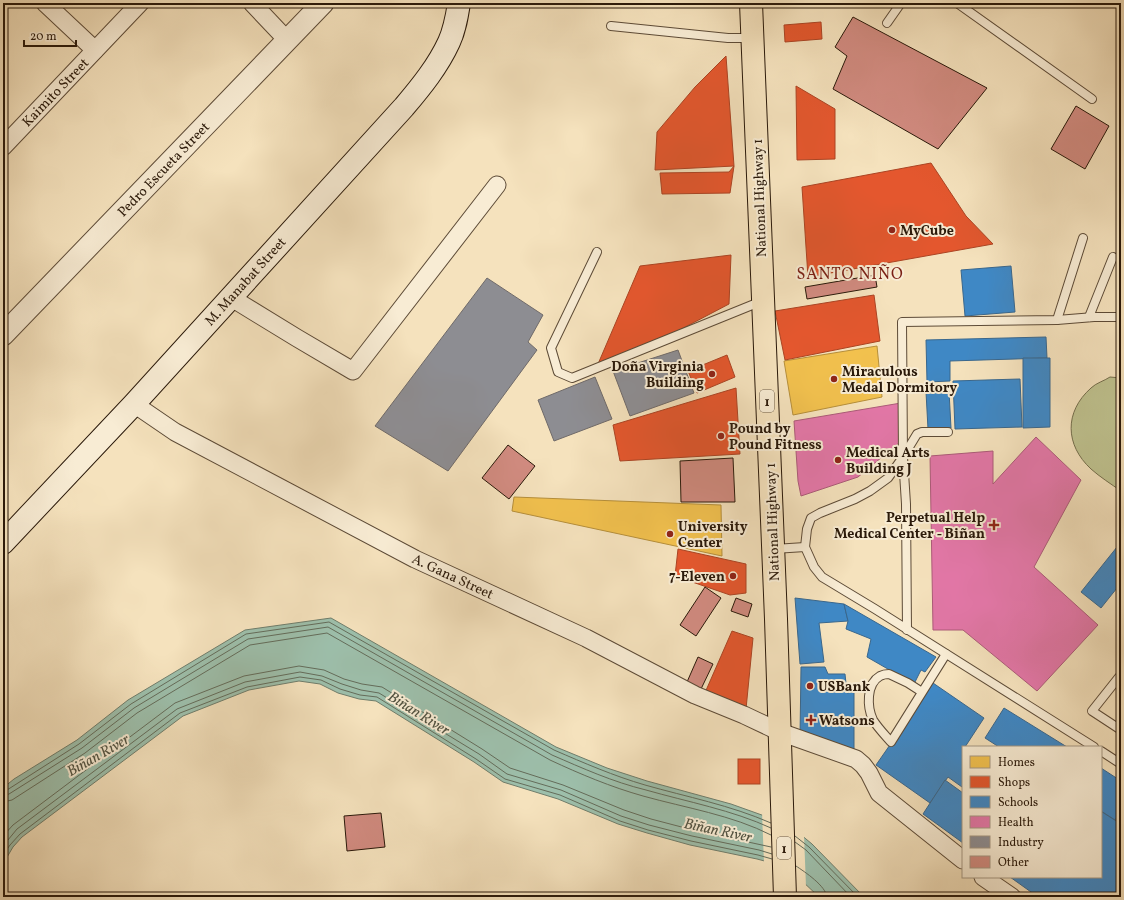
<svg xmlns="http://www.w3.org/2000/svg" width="1124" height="900" font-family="Vollkorn,serif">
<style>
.green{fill:#bfc28f;stroke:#746e4c}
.water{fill:#9dbfab;stroke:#6f7d6b}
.pier{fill:#f5e2bd}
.homes{fill:#f2c14e;stroke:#b68f3a}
.shops{fill:#e4572e;stroke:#ac4423}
.schools{fill:#3f88c5;stroke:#39678d}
.health{fill:#e377a8;stroke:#ac5b79}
.industry{fill:#8d8d92;stroke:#6f6a69}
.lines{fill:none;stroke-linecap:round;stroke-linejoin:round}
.shore{stroke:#646c5a;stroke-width:1}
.building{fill:#d18b80;stroke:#2a190a}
.service-casing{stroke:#5d4b37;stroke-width:10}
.minor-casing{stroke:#5d4b37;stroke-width:19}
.tertiary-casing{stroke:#5d4b37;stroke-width:23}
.secondary-casing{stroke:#2a190a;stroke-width:24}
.trunk-casing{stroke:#2a190a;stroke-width:24}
.service{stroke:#f8ecd4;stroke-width:8}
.minor{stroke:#f8ecd4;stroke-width:17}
.tertiary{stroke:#f8ecd4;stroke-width:21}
.secondary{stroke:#f8ecd4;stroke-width:22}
.trunk{stroke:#f5e2bd;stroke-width:22}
.poi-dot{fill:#8f2418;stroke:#f8ecd4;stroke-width:1.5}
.labels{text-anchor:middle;stroke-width:4;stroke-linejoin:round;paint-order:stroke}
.shield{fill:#f8ecd4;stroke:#685847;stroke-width:1}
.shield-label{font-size:13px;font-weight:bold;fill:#2a190a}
.street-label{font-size:14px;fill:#2a190a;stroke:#f8ecd4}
.poi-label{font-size:14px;font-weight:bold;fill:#2a190a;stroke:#f8ecd4;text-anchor:start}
.water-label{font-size:15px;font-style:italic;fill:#525342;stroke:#f8ecd4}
.quarter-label{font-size:16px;letter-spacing:1px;fill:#7a1f14;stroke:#f8ecd4}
</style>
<rect width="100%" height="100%" fill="#f5e2bd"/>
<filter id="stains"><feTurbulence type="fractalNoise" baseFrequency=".005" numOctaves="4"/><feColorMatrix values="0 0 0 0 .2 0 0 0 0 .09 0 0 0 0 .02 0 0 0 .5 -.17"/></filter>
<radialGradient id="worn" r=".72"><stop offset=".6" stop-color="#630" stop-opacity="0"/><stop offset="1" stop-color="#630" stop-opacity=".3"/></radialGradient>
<path class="green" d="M1110 377 1121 378V491C1111 484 1100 477 1091 469 1065 445 1064 412 1091 388 1096 383 1104 381 1110 377Z"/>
<polygon class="water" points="331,618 556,747 607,768 647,781 731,804 773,819 800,834 812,844 864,897 819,897 800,879 772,863 757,859 690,845 647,833 618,824 558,799 503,782 474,762 376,701 359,699 338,693 320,684 299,681 249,690 183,716 22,837 13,847 3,864 3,788 14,779 77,740 128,700 245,630"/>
<polygon class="pier" points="762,812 788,825 804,835 806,887 785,872 764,863"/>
<g class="homes">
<polygon points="877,346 882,397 793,415 784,361"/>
<polygon points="514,497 721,505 722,556 512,511"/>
</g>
<g class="shops">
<polygon points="821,22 822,39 785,42 784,25"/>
<polygon points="726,56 734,166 655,170 657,132 695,87"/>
<polygon points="796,86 835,109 835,159 797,160"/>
<polygon points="931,163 966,216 993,244 808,277 802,187"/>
<polygon points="734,166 730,193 662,194 660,173 729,172"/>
<polygon points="731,255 729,304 670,335 598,364 640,266"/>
<polygon points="874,295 880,341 785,360 775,311"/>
<polygon points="727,355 735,377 697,393 688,371"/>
<polygon points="736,388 740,454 620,461 613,425"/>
<polygon points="678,549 746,564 746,593 730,595 675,576"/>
<polygon points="732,631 753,638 746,709 704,695"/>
<rect x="738" y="759" width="22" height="25"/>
</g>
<g class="schools">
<polygon points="1011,266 1015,312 965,316 961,270"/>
<polygon points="1046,337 1047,358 950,361 950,381 927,382 926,340"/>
<polygon points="1023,358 1050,358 1050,427 1023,428"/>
<polygon points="1020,379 1022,427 955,429 953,381"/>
<polygon points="949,391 951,428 928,429 926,392"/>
<polygon points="1121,542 1121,583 1101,608 1081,592"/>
<polygon points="795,598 844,604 848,621 819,623 824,662 800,664"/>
<polygon points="844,604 936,657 925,672 921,670 914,684 867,657 871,639 846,629 848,621"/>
<polygon points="801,667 825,667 828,674 845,674 847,693 854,692 854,756 800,737"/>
<polygon points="933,683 984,718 965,747 963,747 963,785 962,787 948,777 930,803 876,765"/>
<polygon points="1004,708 1067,747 999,747 985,738"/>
<polygon points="1101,768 1121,781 1121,811 1115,820 1101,811"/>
<polygon points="945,780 963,793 963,843 923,814"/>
<polygon points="1102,812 1121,824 1121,897 1038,897 1010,877 1101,877 1101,814"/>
</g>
<g class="health">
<polygon points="901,403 900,442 858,477 801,496 798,481 794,421"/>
<polygon points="1036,437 1081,480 1034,567 1098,625 1037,691 963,630 933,630 930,456 993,451 993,484"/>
</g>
<g class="industry">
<polygon points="487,278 543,315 528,342 537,350 448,471 375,426"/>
<polygon points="678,350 694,393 630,416 613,371"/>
<polygon points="595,377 612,419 554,441 538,400"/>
</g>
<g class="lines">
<g class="shore">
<path d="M3 791 7 790 79 744 131 704 246 634 329 622 554 750C584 763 614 776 645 785 687 797 730 805 771 823"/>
<path d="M3 796 9 794 82 748 134 708 248 639 328 627 552 755C582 768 613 782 646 790 688 802 732 810 771 828"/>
<path d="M3 802 12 800 85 753 137 713 250 645 327 633 550 760C580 774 611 787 643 796 686 808 732 815 771 835"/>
<polyline points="3,836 13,825 175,703 244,676 299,666 324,670 344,679 362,684 382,687 482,749 510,768 563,785 624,810 651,819 693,830 771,847"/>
<polyline points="795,836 809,847 858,897"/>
<polyline points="795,842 806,850 851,897"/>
<polyline points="3,846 17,829 177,709 245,682 300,672 322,676 342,684 361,690 379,693 479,754 507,774 561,790 621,816 649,825 692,836 759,850 772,854"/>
<polyline points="3,855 10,845 20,834 180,713 247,687 300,677 321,680 340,689 360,695 377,697 476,759 505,779 560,795 620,821 648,830 691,841 758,855 772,859"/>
<path d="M796 866C805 872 826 886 827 897"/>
</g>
</g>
<g class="building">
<polygon points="853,17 987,88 938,149 833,89 847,56 835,47"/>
<polygon points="1076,106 1109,126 1085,169 1051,149"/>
<polygon points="875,275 877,287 807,299 805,287"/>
<polygon points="508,445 535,466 509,499 482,478"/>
<polygon points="733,458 735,502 681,502 680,461"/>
<polygon points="705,587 721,598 696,636 680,625"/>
<polygon points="736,598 752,604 748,617 731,611"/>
<polygon points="698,657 713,664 701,689 687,682"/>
<polygon points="381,813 385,847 347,851 344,816"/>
</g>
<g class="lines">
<g class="service-casing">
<g id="service">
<polyline points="957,3 1092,99"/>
<polyline points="887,23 901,3"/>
<polyline points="611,26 728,38 752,38"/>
<polyline points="597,252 551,348 558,372 572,378 762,301"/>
<polyline points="1089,317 1113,257"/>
<polyline points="1057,320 1083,238"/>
<polyline points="948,432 922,432 917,434 903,457 888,478 870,491 855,499 820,513 811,518 807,529 805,547 814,567 822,577 875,609 1094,747"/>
<polyline points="774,549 805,547"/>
<polyline points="907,630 906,504 903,457 902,322 1057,320 1094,317 1121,317"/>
<polyline points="1119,677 1092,711 1121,730"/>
<path d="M922 692 908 683 889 674C886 674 882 675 880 676 866 684 867 707 873 720 878 728 885 735 891 742L946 654"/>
<polyline points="1101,751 1121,764"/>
</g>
</g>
<g class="minor-casing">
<g id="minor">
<polyline points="45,3 95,50"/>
<polyline points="252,3 287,40"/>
<polyline points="3,147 140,3"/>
<polyline points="230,297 297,338 353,371 497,185"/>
<polyline points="134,404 175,432 415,559 586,638 695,695 744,715 780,732 856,759 863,765 869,773 879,793 963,860"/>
<polyline points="983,877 1012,897"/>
</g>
</g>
<g class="tertiary-casing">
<polyline id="tertiary" points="3,335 323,3"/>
</g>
<g class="secondary-casing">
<path id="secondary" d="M3 543 134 404 404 107C421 87 438 66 449 42 455 29 457 16 459 3"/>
</g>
<g class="trunk-casing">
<polyline id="trunk" points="751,3 776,619 785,897"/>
</g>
<use href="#service" class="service"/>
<use href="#minor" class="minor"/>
<use href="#tertiary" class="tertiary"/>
<use href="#secondary" class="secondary"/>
<use href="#trunk" class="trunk"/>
</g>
<g class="poi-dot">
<circle cx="892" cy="230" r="4"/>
<circle cx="712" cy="374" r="4"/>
<circle cx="834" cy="379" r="4"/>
<circle cx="721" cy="436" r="4"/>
<circle cx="838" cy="460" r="4"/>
<path d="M992 519h4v4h4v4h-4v4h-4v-4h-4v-4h4z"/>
<circle cx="670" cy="534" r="4"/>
<circle cx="733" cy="576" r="4"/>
<circle cx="810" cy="686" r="4"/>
<path d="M809 714h4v4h4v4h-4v4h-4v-4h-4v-4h4z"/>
</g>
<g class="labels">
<g class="shield">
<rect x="760" y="390" width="14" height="22" rx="3"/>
<rect x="777" y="837" width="14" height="22" rx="3"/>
</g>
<g class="shield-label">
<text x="767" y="406">1</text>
<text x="784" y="853">1</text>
</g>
<g class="street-label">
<text transform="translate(55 92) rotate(-46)" y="5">Kaimito Street</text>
<text transform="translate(163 169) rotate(-46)" y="5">Pedro Escueta Street</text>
<text transform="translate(759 198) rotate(-92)" y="5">National Highway 1</text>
<text transform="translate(245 281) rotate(-48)" y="5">M. Manabat Street</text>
<text transform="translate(772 522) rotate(-92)" y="5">National Highway 1</text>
<text transform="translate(453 576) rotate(25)" y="5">A. Gana Street</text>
</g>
<g class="poi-label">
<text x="900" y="235">MyCube</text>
<text x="704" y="371" text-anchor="end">Doña Virginia<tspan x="704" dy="16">Building</tspan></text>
<text x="842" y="376">Miraculous<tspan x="842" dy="16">Medal Dormitory</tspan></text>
<text x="729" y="433">Pound by<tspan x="729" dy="16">Pound Fitness</tspan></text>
<text x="846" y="457">Medical Arts<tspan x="846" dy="16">Building J</tspan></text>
<text x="985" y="522" text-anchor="end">Perpetual Help<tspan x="985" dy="16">Medical Center - Biñan</tspan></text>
<text x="678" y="531">University<tspan x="678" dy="16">Center</tspan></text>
<text x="725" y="581" text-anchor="end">7-Eleven</text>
<text x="818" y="691">USBank</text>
<text x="819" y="725">Watsons</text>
</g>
<g class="water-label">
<text transform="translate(419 713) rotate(32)" y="5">Biñan River</text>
<text transform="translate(98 755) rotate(-30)" y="5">Biñan River</text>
<text transform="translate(718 830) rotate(12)" y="5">Biñan River</text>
</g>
<g class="quarter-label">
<text x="850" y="279">SANTO NIÑO</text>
</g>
</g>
<rect width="1124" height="900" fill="none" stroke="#f5e2bd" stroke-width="16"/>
<rect x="4" y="4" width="1116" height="892" fill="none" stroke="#2a190a" stroke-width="2"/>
<rect x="8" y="8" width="1108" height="884" fill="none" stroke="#2a190a"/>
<rect x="962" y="746" width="140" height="132" fill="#f8ecd4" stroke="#a69883"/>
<rect x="970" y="756" width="20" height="12" fill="#f2c14e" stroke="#a69883"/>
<text x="998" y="766" font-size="12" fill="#2a190a">Homes</text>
<rect x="970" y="776" width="20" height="12" fill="#e4572e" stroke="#a69883"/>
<text x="998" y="786" font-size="12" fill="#2a190a">Shops</text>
<rect x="970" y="796" width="20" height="12" fill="#3f88c5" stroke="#a69883"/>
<text x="998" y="806" font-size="12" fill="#2a190a">Schools</text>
<rect x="970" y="816" width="20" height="12" fill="#e377a8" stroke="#a69883"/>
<text x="998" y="826" font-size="12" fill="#2a190a">Health</text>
<rect x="970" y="836" width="20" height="12" fill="#8d8d92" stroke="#a69883"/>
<text x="998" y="846" font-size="12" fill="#2a190a">Industry</text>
<rect x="970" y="856" width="20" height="12" fill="#d18b80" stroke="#a69883"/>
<text x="998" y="866" font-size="12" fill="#2a190a">Other</text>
<path d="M24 40v6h52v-6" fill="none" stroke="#2a190a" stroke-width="2"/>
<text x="30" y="40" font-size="12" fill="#2a190a" stroke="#f8ecd4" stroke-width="3" paint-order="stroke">20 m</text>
<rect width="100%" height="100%" filter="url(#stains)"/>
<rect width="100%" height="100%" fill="url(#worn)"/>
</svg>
